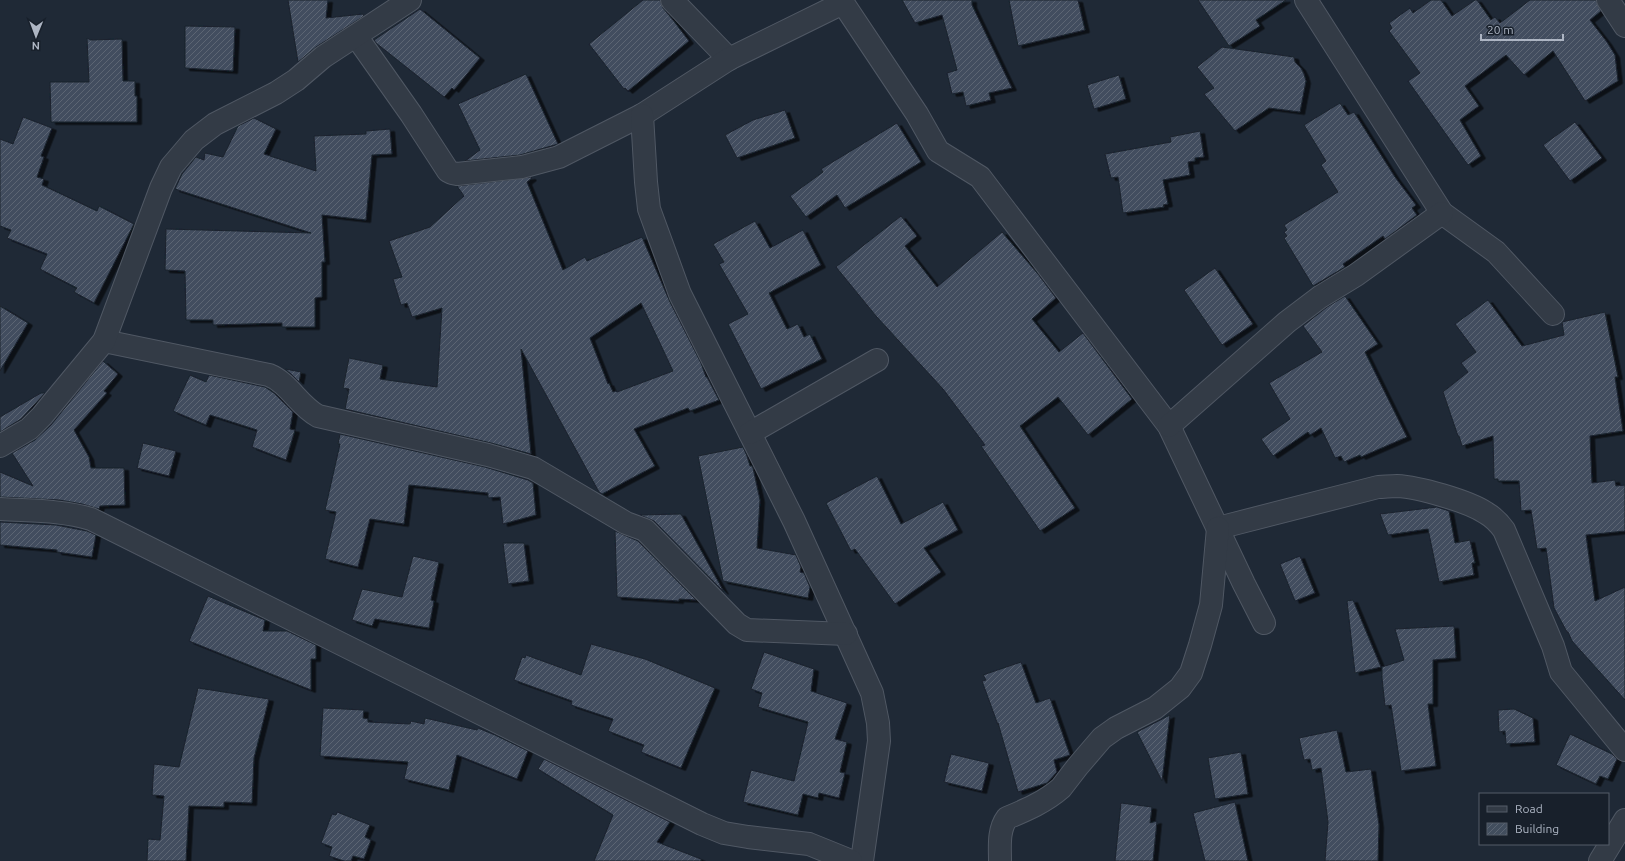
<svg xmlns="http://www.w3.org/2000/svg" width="1625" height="861" font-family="Ubuntu,sans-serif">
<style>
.building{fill:url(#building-hatch);stroke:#1a222d;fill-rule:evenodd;filter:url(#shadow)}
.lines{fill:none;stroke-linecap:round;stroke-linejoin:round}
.minor-casing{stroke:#505864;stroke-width:24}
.minor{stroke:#333b46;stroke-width:22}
</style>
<defs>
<pattern id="building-hatch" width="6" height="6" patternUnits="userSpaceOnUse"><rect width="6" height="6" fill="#424e5e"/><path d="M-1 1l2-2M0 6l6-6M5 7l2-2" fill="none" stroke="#5b6573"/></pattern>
<filter id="shadow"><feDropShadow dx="4.5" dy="2.5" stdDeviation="0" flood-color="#0009"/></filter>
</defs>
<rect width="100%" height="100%" fill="#1f2936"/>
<g class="building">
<polygon points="288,0 328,0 326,18 363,14 364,16 316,47 298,62"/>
<polygon points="643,0 660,0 663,8 673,20 689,41 628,91 625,88 624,89 589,44"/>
<polygon points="902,0 972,0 972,5 1012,88 989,93 991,100 966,106 963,92 952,94 947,73 957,70 942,15 915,23"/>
<polygon points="1009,0 1078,0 1085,30 1018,46"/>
<polygon points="1198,0 1286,0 1256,20 1260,26 1229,46"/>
<polygon points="1431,0 1441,0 1452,16 1475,0 1477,0 1491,20 1495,17 1500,23 1530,0 1596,0 1601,11 1590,20 1607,42 1615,55 1618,81 1585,101 1553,51 1524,75 1506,55 1465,86 1479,106 1460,120 1481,156 1468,165 1408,81 1420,73 1389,31 1392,28 1389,23 1410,8 1413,13"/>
<polygon points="420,9 480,58 454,90 452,88 444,97 376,43 374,40"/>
<polygon points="185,26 235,27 233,71 185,68"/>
<polygon points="87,38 91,40 122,39 123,81 135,81 135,96 137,96 137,122 51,122 50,82 89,82"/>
<polygon points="1222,47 1294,57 1295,62 1301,68 1304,74 1306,81 1300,112 1269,108 1235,131 1204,94 1214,88 1197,67"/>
<polygon points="526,74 558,144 520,155 465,161 480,150 458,104"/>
<polygon points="1119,75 1126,99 1094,109 1087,85"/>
<polygon points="1340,103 1348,115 1354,112 1395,177 1416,205 1412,208 1417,215 1385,239 1383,236 1343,264 1345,267 1313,286 1284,238 1287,236 1284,232 1287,230 1284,225 1338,192 1321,165 1326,161 1304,125"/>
<polygon points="785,110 795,138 737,158 725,135 753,120"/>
<polygon points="23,117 52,128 41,156 44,157 37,177 44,179 42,185 97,211 99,206 134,224 94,303 74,292 77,288 40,269 47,254 7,238 11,230 0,226 0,139 13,144"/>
<polygon points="254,118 276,129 264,154 316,171 314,136 366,134 366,131 390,129 392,154 372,155 366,220 322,215 325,262 322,262 322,297 315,298 315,327 282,327 282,323 213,325 213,320 186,320 185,271 165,270 166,229 311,233 175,189 182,174 196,157 204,160 205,153 223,157 238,126"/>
<polygon points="1575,122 1602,158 1570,181 1543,145"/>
<polygon points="897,123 921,162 845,208 837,195 806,217 790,196 823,172 821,169"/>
<polygon points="1200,131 1204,157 1195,158 1195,161 1188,162 1190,175 1163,180 1168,204 1163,205 1164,207 1123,213 1118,177 1111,178 1105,154 1171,142 1170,137"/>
<path d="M531 177 532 178 527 182 563 270 585 257 587 261 642 237 670 302 701 363 706 377H707L719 400 690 411 688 408 634 429 655 466 602 494 599 492 521 349 531 454 491 443 345 409 349 389 343 388 349 358 383 365 380 379 437 387 442 308 412 317 407 303 401 305 393 279 402 277 389 241 430 227 464 196 457 186ZM641 303 673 371 617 392 616 391 613 392 609 383 608 384 590 338Z"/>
<polygon points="901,216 917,236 905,246 937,287 1002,232 1038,274 1056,298 1032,319 1059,352 1083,333 1132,399 1088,435 1058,397 1020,426 1075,508 1040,531 981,446 985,445 943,389 876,316 836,267"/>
<polygon points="755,221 770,248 803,230 821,265 769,293 787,329 798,324 804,337 810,334 822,359 761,389 728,324 748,314 719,264 724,262 713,244"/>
<polygon points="1215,268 1253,324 1222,345 1184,290"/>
<polygon points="1345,296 1378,344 1365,352 1407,437 1361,457 1360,455 1344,462 1341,456 1335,458 1321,428 1310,435 1308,432 1273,456 1261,439 1290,419 1269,383 1322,352 1303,326 1327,307"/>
<polygon points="1488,300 1522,346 1564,335 1562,322 1605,312 1618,377 1615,377 1623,431 1590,436 1592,483 1615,480 1616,486 1625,485 1625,531 1586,535 1595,601 1625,587 1625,700 1572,641 1568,632 1567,632 1554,608 1546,548 1537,549 1531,510 1521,511 1519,481 1498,481 1498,479 1494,479 1493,436 1462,446 1459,436 1458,436 1443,392 1468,372 1461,363 1476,352 1455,324"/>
<polygon points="0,306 28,323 0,371"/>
<polygon points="103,361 118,374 104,391 107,393 74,430 89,457 91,468 124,468 125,505 100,506 99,509 82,504 59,500 0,497 0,472 33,486 12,453 35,440 51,425"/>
<polygon points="285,369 301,372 299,382 291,374"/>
<polygon points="190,375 206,382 209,375 265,387 274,393 293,412 290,429 295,430 286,460 252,447 257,430 210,415 206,425 173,411"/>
<polygon points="41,393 45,393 21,419 0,432 0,417"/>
<polygon points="340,434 485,467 528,480 533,483 536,515 503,524 500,497 488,498 488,493 409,485 404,524 370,519 358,567 325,559 336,512 325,510 340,444 338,444"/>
<polygon points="143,443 176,451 169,476 137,468"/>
<polygon points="743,447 747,456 750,466 752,466 753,468 760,500 757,548 796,555 801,567 800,572 804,573 810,587 808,598 723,581 698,456"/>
<polygon points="877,476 901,524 943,502 958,530 924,548 941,572 895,604 855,549 851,551 826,503"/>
<polygon points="1437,507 1449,511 1455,543 1470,540 1475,563 1472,563 1474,575 1439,582 1428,529 1388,535 1380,514"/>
<polygon points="681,514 724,592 654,521 640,515"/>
<polygon points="0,522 56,525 87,531 96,535 92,557 57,552 57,550 0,545"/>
<polygon points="615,531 638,541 696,600 679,599 679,601 617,597"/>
<polygon points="503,543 524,543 529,581 508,584"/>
<polygon points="413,556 439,562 431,600 434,601 429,628 375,619 372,626 352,620 362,589 402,597"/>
<polygon points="1300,556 1315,593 1295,601 1280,564"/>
<polygon points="208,596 265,620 263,631 287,631 316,645 316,659 311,659 311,690 189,641"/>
<polygon points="1353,600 1381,667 1355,673 1347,601"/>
<polygon points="1454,626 1456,658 1433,660 1433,704 1428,704 1436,766 1401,771 1391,705 1385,706 1382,678 1382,667 1404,660 1395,629"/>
<polygon points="591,644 645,659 715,688 681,768 641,752 644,745 608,731 613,719 571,705 572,701 514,680 522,657 525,658 526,655 581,675"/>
<polygon points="764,652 814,669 811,691 847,703 835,739 847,742 840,772 845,773 839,798 819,793 818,798 803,794 798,815 743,802 751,770 794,781 808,722 758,707 762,693 751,689"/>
<polygon points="1021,662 1036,703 1050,698 1070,755 1054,760 1057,772 1047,783 1018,792 998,723 998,725 982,681 986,680 983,675"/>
<polygon points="198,688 269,699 254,758 252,803 224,802 224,807 189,806 186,861 147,861 148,839 160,840 164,796 152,795 154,764 179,767"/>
<polygon points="323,708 364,710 363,718 368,719 368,722 410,724 411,721 424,724 425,718 477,730 478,728 495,735 528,751 517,779 457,755 449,790 404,779 408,762 320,756"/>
<polygon points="1514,709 1533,718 1535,742 1506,744 1505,731 1499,732 1498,710"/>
<polygon points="1170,715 1162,781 1137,732"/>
<polygon points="1337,730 1346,772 1371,769 1379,825 1378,861 1325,861 1328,822 1321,768 1312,770 1310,759 1304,760 1299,738"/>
<polygon points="1570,734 1612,754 1617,759 1608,779 1600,776 1596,784 1556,765"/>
<polygon points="1241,752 1248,794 1215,799 1208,758"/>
<polygon points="951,754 989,763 982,791 944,782"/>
<polygon points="544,759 670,822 657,842 701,859 701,861 594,861 613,815 538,769"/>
<polygon points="1235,802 1248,861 1205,861 1193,813"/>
<polygon points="1121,803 1152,807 1150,823 1157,821 1153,861 1115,861"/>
<polygon points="337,812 370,825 365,837 371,840 364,859 353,856 351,861 344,861 329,856 332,847 321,843 332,814 336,815"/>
</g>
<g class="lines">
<g class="minor-casing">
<g id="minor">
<polyline points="672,0 729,59"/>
<polyline points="1306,0 1442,213 1496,252 1553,314"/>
<polyline points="1608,0 1625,26"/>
<polyline points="356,36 411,114 448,171 452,173 457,174 522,167 559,157 642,115 729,59 843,3 917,114 938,151 980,177 1169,426 1244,584 1264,623"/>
<polyline points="642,115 646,182 649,209 680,294 794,521 872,693 878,723 879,741 862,861"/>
<path d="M104 341 269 375C289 383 298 405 318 416L488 455 533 468 626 523 645 530 737 624 747 630 846 634"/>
<polyline points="1169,426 1287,322 1320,297 1356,275 1442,213"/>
<polyline points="750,433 877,360"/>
<polyline points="0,446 29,429 42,416 104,341 161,188 171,167 194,140 215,124 276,93 296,80 323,57 410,0"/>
<path d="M0 509C30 511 62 510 91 519L702 824 724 833 748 837 809 844 851 861"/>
<path d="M1218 528 1378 487C1384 487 1390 486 1397 486 1418 487 1468 501 1486 513 1493 517 1499 523 1504 530L1553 646 1561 672 1625 750"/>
<path d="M1000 861C1000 847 998 830 1007 818 1026 810 1045 802 1061 788L1078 766 1102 738 1116 728 1155 708 1180 688 1191 673 1200 645 1211 605 1218 528"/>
<polyline points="1600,861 1625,820"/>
</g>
</g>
<use href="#minor" class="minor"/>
</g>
<rect x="1479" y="793" width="130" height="52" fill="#18202b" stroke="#545c68"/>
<rect x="1487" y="806" width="20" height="6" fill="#333b46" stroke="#545c68"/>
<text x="1515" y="813" font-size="12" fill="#adb5c3">Road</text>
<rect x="1487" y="823" width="20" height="12" fill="url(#building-hatch)" stroke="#545c68"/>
<text x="1515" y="833" font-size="12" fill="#adb5c3">Building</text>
<g transform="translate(36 36) rotate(181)" stroke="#18202b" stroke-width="3" paint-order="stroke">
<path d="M0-3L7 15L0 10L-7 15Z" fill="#adb5c3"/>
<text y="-6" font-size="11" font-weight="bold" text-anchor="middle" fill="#adb5c3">N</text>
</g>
<path d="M1481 34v6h82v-6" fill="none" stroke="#adb5c3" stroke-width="2"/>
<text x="1487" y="34" font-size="12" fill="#adb5c3" stroke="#18202b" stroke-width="3" paint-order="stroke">20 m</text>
</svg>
